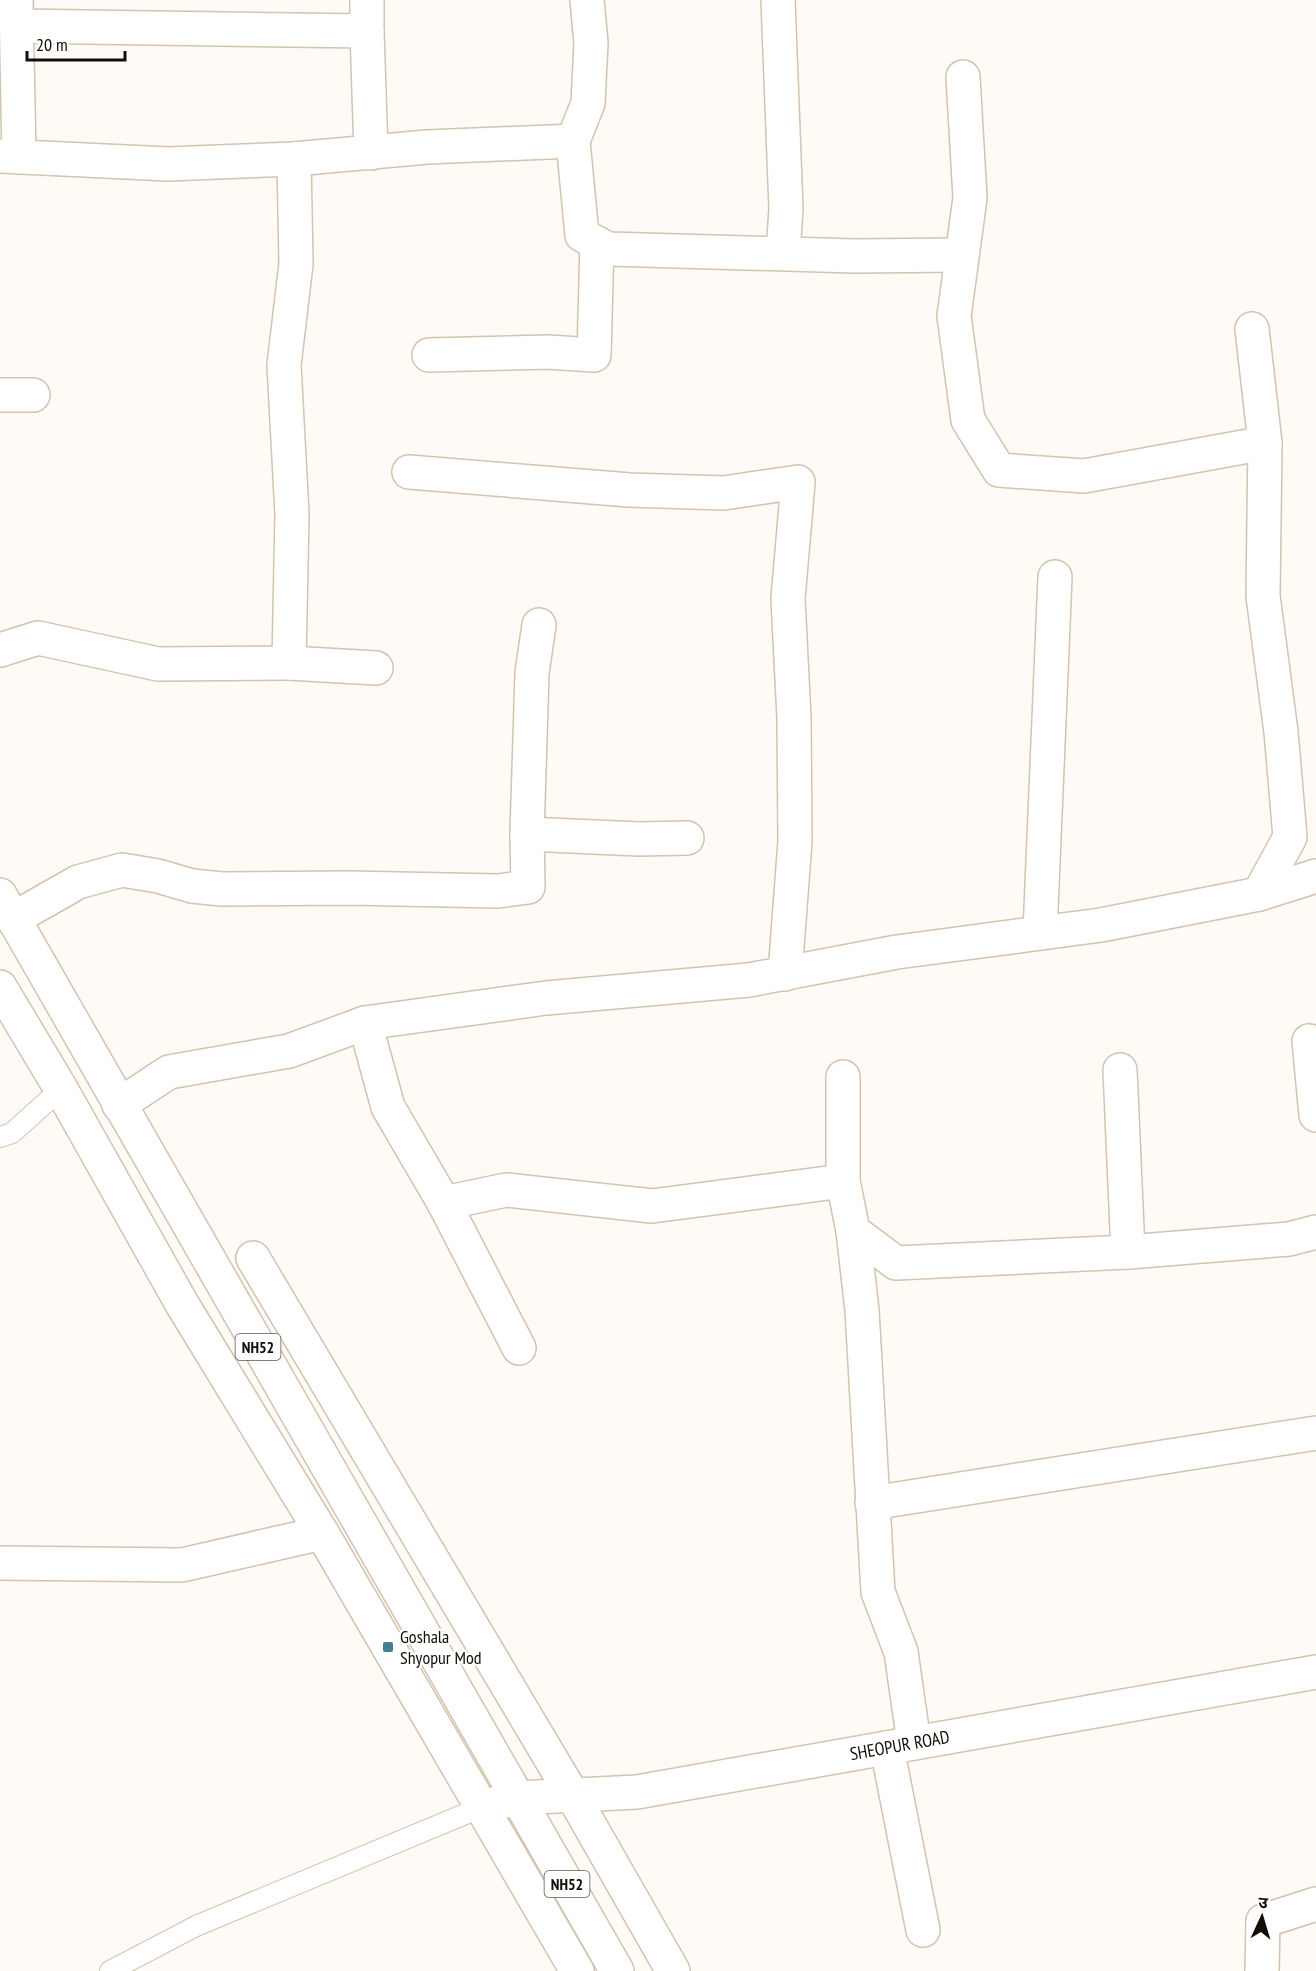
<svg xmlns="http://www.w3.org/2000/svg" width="1316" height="1971" font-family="'PT Sans Narrow','Noto Sans Devanagari',sans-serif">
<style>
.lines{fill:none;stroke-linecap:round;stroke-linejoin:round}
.lane-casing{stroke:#d3c3af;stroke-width:22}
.street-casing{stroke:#d3c3af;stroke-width:36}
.secondary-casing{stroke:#d3c3af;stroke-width:36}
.highway-casing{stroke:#d3c3af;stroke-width:36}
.lane{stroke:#fff;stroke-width:20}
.street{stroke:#fff;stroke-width:33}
.secondary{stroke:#fff;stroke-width:33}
.highway{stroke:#fff;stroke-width:33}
.poi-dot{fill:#417f95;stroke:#fff;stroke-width:2}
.labels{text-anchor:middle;stroke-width:4.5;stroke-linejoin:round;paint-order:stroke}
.shield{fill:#fff;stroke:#5a5651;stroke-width:1.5}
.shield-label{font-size:16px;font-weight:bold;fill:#130e07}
.poi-label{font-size:18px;fill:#130e07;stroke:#fff;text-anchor:start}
.street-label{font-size:18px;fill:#130e07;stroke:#fff}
</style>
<rect width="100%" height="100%" fill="#fefaf6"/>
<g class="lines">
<g class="lane-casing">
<g id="lane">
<polyline points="0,1137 12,1133 61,1089"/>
<polyline points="110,1971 196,1926 482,1807"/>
</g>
</g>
<g class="street-casing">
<g id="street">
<polyline points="16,0 19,157"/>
<polyline points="778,0 786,209 783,253"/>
<polyline points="17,26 367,31 367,0"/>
<polyline points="367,31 371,153"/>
<polyline points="963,77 970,198 954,316 968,420 999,470 1084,476 1265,443"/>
<polyline points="573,141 588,103 591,43 587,0"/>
<polyline points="0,156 168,164 294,159 296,264 284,365 292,514 289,663 158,664 38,638 0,650"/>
<polyline points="294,159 427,147 573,141 582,235 608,249 855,256 962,255"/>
<polyline points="1252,329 1265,443 1263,596 1281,732 1290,837 1259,894"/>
<polyline points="429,355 547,352 594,355 597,243"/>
<polyline points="0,395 33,395"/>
<polyline points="409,472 629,490 724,493 798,482 788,599 794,718 795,841 785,974"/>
<polyline points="289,663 376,668"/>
<polyline points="527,834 532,673 539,625"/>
<polyline points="13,919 78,882 122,870 158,876 192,886 222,889 348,888 498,891 528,887 527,834 639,839 687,838"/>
<polyline points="1040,933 1055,577"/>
<polyline points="365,1023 388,1107 444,1203 506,1190 652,1206 843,1181 853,1231 862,1310 878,1592 901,1652 914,1743"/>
<polyline points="1309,1041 1316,1115"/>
<polyline points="1120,1070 1128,1252"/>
<polyline points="843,1077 843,1181"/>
<polyline points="119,1105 169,1072 289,1051 365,1023 546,998 749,980 897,952 1101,925 1259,894 1316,876"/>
<polyline points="444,1203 519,1348"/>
<polyline points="853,1231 896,1263 1128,1252 1289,1239 1316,1232"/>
<polyline points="253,1258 573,1796 673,1971"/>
<polyline points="872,1503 1316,1433"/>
<polyline points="0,1563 182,1565 322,1533"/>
<polyline points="887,1748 923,1930"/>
<polyline points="1262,1971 1263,1921 1316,1904"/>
</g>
</g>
<g class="secondary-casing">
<g id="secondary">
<path id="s1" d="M482 1807 517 1798 637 1792 1316 1672"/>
</g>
</g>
<g class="highway-casing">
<g id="highway">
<polyline points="0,895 617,1971"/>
<polyline points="0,987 61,1089 182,1304 322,1533 577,1971"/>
</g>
</g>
<use href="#lane" class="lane"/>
<use href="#street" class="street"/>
<use href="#secondary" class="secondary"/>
<use href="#highway" class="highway"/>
</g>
<rect class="poi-dot" x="382" y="1641" width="12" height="12" rx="3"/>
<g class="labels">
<g class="shield">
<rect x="235.5" y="1334" width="45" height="26" rx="4.5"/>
<rect x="544.5" y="1871" width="45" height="26" rx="4.5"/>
</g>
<g class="shield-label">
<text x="258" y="1353">NH52</text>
<text x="567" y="1890">NH52</text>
</g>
<g class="poi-label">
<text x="400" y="1643">Goshala<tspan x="400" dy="21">Shyopur Mod</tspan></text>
</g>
<g class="street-label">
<text dy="6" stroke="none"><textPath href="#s1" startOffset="423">SHEOPUR ROAD</textPath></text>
</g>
</g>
<g transform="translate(1262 1917) rotate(4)" stroke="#ffffff" stroke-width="4.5" paint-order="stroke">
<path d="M0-4.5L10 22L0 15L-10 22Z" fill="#130e07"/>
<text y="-9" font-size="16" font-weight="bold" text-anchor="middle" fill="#130e07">उ</text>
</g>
<path d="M27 51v9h98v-9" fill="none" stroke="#130e07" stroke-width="3"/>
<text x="36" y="51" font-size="18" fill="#130e07" stroke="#ffffff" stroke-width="4.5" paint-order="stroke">20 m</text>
</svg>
